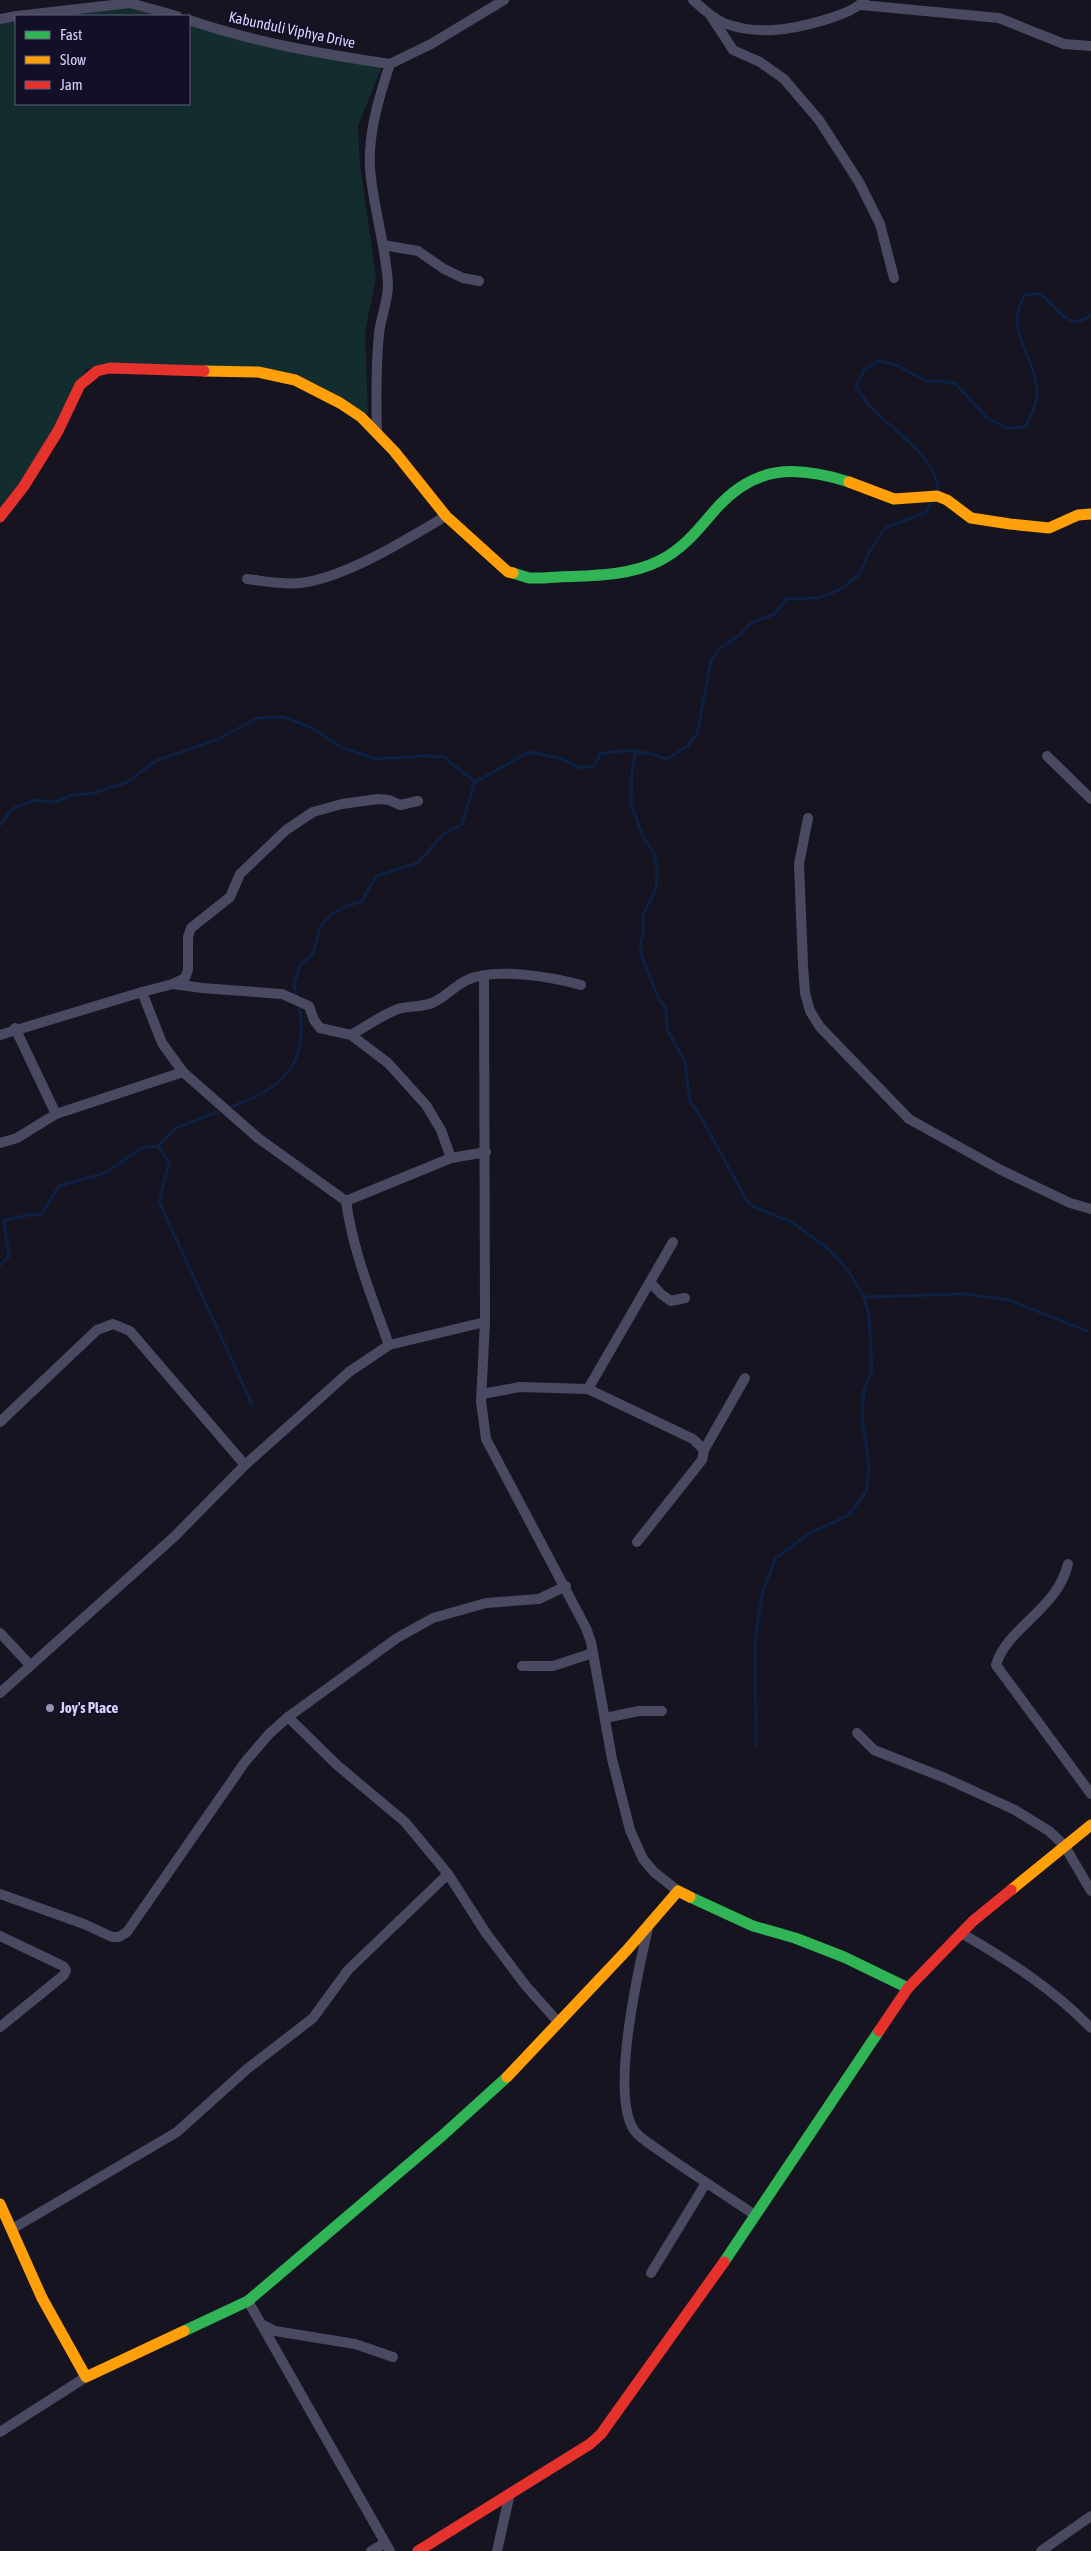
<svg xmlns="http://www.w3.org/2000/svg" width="1091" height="2551" font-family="'Asap Condensed',sans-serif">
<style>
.green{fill:#132c2d}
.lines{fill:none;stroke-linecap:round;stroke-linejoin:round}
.stream{stroke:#0d2144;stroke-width:3}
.street{stroke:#4a4962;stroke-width:10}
.fast{stroke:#30b455;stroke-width:11}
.slow{stroke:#ff9f0a;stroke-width:11}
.jam{stroke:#e5322d;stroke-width:11}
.poi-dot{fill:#9591b1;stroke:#130f26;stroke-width:2}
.labels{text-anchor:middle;stroke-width:4;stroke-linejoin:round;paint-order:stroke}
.street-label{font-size:15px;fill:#d9d4ff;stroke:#130f26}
.poi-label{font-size:15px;font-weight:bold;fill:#d9d4ff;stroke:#130f26;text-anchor:start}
</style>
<rect width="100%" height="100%" fill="#161421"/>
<g class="green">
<polygon points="130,4 173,16 51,16"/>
<polygon points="189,21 382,66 358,126 360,165 376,277 365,332 368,414 294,375 141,364 86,369 58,426 0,518 0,23 16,22 16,104 189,104"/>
</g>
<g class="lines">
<g class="stream">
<path d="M939 492C933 444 877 427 856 386L864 370 878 361 894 364 924 380 955 383 987 418 1007 428 1025 427C1030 417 1037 405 1037 394 1038 357 1002 333 1025 295 1031 294 1036 292 1041 295 1057 305 1067 334 1091 315"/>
<polyline points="636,751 632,771 631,804 643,837 655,855 657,871 656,888 643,915 644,931 640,945 642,957 658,997 666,1009 667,1029 685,1062 690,1101 703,1121 747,1201 754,1207 792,1222 830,1250 849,1272 864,1297 869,1316 872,1370 864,1390 862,1419 869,1464 867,1490 849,1515 810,1533 776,1558 763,1590 755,1640 756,1745"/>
<path d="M0 825 12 809 34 800 55 802 72 795 94 793 128 782 155 761 219 739 257 718 283 717 310 727 343 748 376 759 425 756 444 757 475 782 529 752 559 758 580 768 594 766 600 754C624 749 643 750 667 759L688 746 697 734 711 661 719 649 740 635 751 623 775 614 786 599 819 598 841 589 860 574 869 552 885 528 925 513 934 499"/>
<polyline points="297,997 294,986 300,965 313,954 320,927 331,915 347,906 362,901 376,876 417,863 445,833 462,824 475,782"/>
<path d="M228 1108C283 1088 310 1066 299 1003"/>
<polyline points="158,1146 169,1162 159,1202 252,1404"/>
<polyline points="0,1265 9,1256 4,1220 34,1214 41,1215 59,1186 105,1173 142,1148 158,1146 176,1128 222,1110"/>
<polyline points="864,1297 964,1294 1009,1300 1087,1331"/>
</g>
<g class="street">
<path d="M693 0C702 8 712 18 724 23 739 29 757 31 774 30 794 29 853 16 864 0"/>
<polyline points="861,5 999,18 1064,44 1091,46"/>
<polyline points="17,16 130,3 177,16"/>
<polyline points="711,16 733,50 760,62 784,79 819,120 859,182 880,224 894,278"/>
<polyline points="0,19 16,16"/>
<path d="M189 20C254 42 321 54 390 64"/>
<polyline points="383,245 418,251 444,269 463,278 479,281"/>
<path d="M377 432C376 399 376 366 379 333 381 317 388 301 388 285 386 245 373 208 370 168 368 133 379 97 390 64L431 44 504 0"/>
<path d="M247 579C264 581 283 585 300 583 345 578 407 539 446 516"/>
<polyline points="1047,756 1091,799"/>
<polyline points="808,818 799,864 803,965 805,993 810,1011 820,1027 909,1119 1001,1170 1070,1203 1091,1209"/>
<polyline points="173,984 202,988 282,994 309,1006 314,1020 320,1028 351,1035 388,1063 426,1105 441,1130 451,1158"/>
<polyline points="142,992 173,984 185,978 188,970 188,937 191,928 230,897 240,874 286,830 313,812 342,804 378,799 389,800 400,805 418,801"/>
<polyline points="15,1028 56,1114"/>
<polyline points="0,1035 142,992 162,1043 183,1072 56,1114 17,1138 0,1143"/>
<path d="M351 1035C367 1026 382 1015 398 1009 409 1006 422 1007 432 1003 445 998 454 986 467 980 495 967 552 977 581 985"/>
<polyline points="183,1072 258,1138 346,1201"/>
<polyline points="651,1283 661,1294 671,1301 685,1298"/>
<polyline points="485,1322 481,1401 486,1439 586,1628 591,1642 612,1759 630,1830 643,1859 654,1872 678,1891"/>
<path d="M389 1345C372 1297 353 1252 346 1201L451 1158 486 1152"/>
<polyline points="588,1389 673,1242"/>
<polyline points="482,1394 520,1387 588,1389 693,1439 704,1450"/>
<polyline points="0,1422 97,1330 113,1324 130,1331 245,1465"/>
<polyline points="637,1542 702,1460 704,1450 745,1378"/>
<path d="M1068 1564C1057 1610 1007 1627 996 1665L1091 1794"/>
<polyline points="0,1633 30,1665"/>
<polyline points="522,1666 553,1666 593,1653"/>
<polyline points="0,1693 174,1537 245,1465 349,1372 389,1345 485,1322 484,976"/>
<polyline points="605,1718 639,1711 662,1711"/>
<polyline points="857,1733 874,1750 945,1778 1015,1810 1049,1831 1064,1845 1091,1891"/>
<polyline points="0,1894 84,1924 112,1937 119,1937 127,1932 245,1762 269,1734 288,1717"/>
<path d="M648 1928C638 1971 610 2094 634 2130 640 2139 655 2147 664 2154 694 2175 725 2195 755 2215"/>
<path d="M961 1933C1008 1960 1053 1989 1091 2028"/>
<polyline points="0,1936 63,1966 66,1970 64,1975 0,2027"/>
<polyline points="559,2023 526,1986 486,1933 448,1874 405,1822 337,1765 288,1717 397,1638 433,1618 486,1603 539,1599 566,1586"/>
<polyline points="12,2229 177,2132 247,2069 313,2018 348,1970 448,1874"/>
<polyline points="651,2273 706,2183"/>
<polyline points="248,2301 390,2551"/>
<polyline points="261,2324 275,2331 355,2344 393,2357"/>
<polyline points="0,2432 86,2377"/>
<polyline points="371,2551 385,2543"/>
<polyline points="497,2551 510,2493"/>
<polyline points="1041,2551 1091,2516"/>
</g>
<g class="fast">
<path d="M513 573 529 578H544C582 575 625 578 659 561 683 549 698 530 715 510 754 465 795 465 849 482"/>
<polyline points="690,1897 753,1926 795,1938 844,1957 908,1988"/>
<polyline points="724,2262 879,2031"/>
<polyline points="184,2331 248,2301 443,2135 507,2077"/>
</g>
<g class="slow">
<polyline points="204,371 258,372 295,380 340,403 361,417 394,451 446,516 508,572 513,573"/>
<polyline points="849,482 894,499 937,496 947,500 971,518 1010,524 1049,528 1078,515 1091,514"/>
<polyline points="1011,1890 1091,1825"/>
<polyline points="507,2077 627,1950 678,1891 690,1897"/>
<polyline points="0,2204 42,2298 86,2377 184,2331"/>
</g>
<g class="jam">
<polyline points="0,517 24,486 58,431 80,385 97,371 110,368 204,371"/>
<polyline points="879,2031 908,1988 973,1921 1011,1890"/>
<polyline points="418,2551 590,2444 601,2434 724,2262"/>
</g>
</g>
<circle class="poi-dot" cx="50" cy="1708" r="5"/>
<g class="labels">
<g class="street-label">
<text transform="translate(292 30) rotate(12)" y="5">Kabunduli Viphya Drive</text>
</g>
<g class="poi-label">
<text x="60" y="1713">Joy's Place</text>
</g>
</g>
<rect x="15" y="15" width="175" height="90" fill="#130f26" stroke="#625e7d"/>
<rect x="25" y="31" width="25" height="8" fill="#30b455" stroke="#625e7d"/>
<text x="60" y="40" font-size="15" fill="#d9d4ff">Fast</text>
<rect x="25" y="56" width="25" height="8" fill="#ff9f0a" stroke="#625e7d"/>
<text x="60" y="65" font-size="15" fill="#d9d4ff">Slow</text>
<rect x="25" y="81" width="25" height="8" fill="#e5322d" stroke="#625e7d"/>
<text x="60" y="90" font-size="15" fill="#d9d4ff">Jam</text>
</svg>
